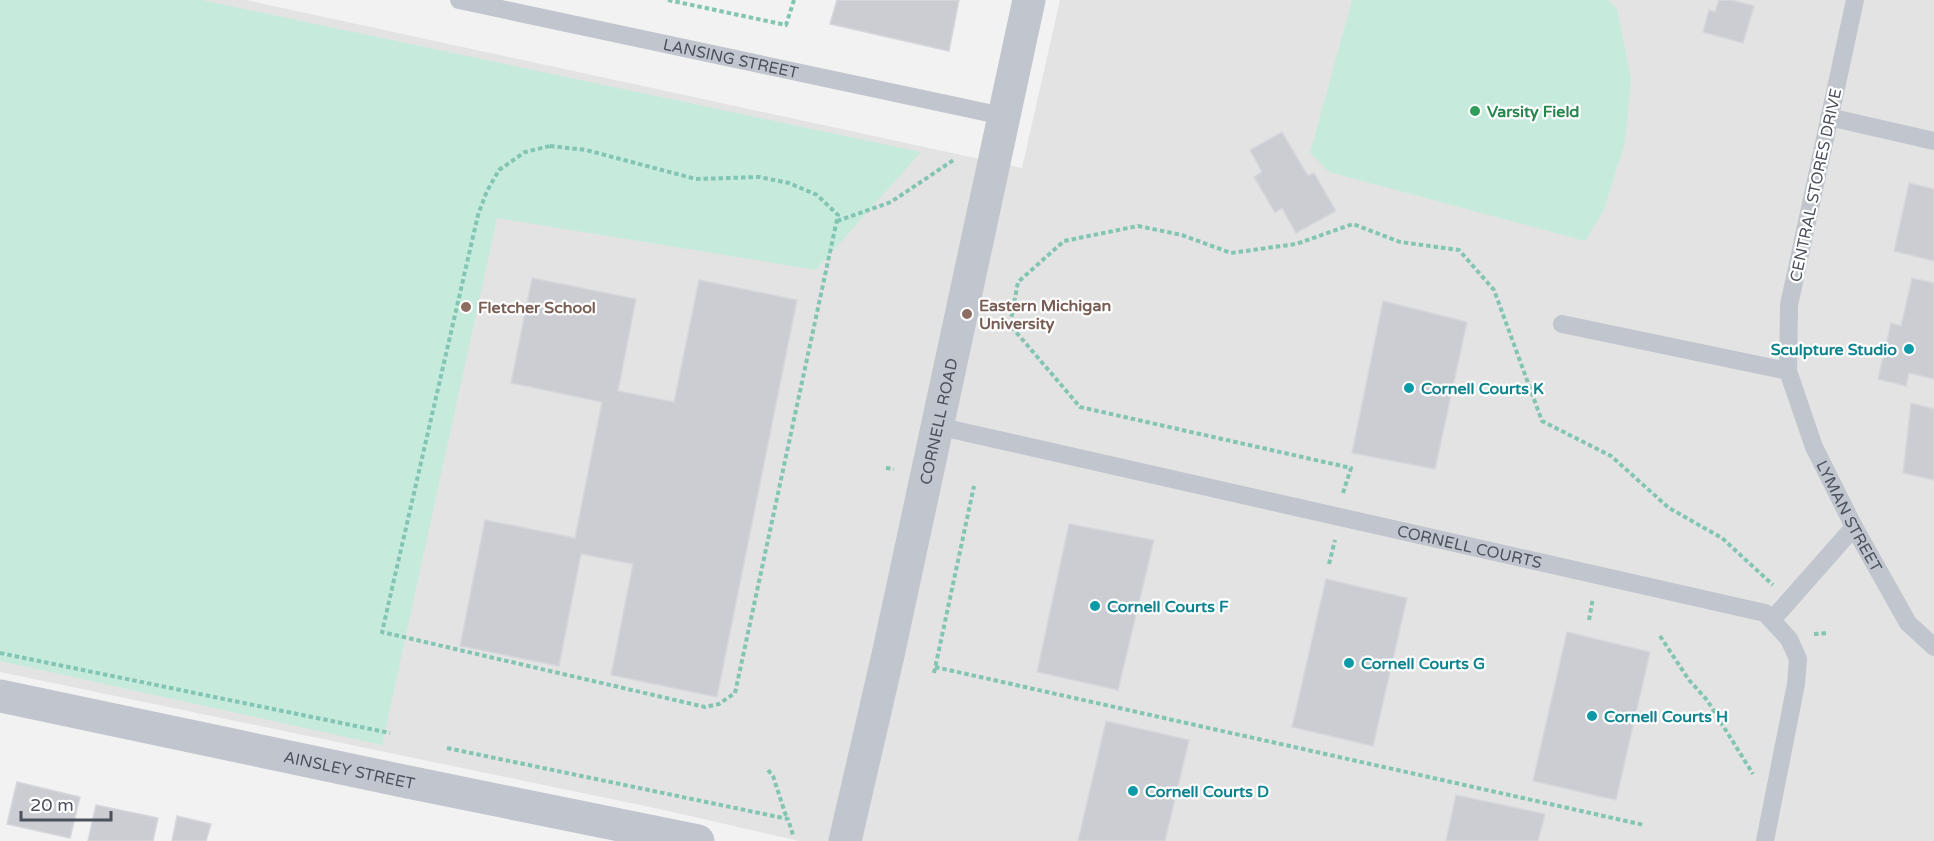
<svg xmlns="http://www.w3.org/2000/svg" width="1934" height="841" font-family="'Varela Round',sans-serif">
<style>
.education{fill:#e4e3e3}
.green{fill:#c6ebdc}
.building{fill:#cccdd3;stroke:#d6d7dc;stroke-width:1.5}
.lines{fill:none;stroke-linecap:round;stroke-linejoin:round}
.path{stroke:#82c5b2;stroke-width:4;stroke-dasharray:4.5 3;stroke-linecap:butt}
.service{stroke:#c1c6ce;stroke-width:18}
.minor{stroke:#c1c6ce;stroke-width:33}
.tertiary{stroke:#c1c6ce;stroke-width:33}
.leisure-dot{fill:#2e9e5b;stroke:#fff;stroke-width:2}
.education-dot{fill:#8d6e63;stroke:#fff;stroke-width:2}
.culture-dot{fill:#0f9aa8;stroke:#fff;stroke-width:2}
.labels{text-anchor:middle;stroke-width:4.5;stroke-linejoin:round;paint-order:stroke}
.street-label{font-size:16px;fill:#4b515d;stroke:#fff}
.leisure-label{font-size:16px;font-weight:bold;fill:#27864d;stroke:#fff;text-anchor:start}
.education-label{font-size:16px;font-weight:bold;fill:#785e54;stroke:#fff;text-anchor:start}
.culture-label{font-size:16px;font-weight:bold;fill:#0d838f;stroke:#fff;text-anchor:start}
</style>
<rect width="100%" height="100%" fill="#f3f2f2"/>
<polygon class="education" points="0,0 246,0 1022,168 1060,0 1934,0 1934,841 799,841 664,810 0,672"/>
<g class="green">
<polygon points="0,0 202,0 921,152 816,270 497,218 382,745 0,661"/>
<polygon points="1352,0 1608,0 1617,9 1631,78 1625,143 1603,212 1585,241 1329,172 1310,153"/>
</g>
<g class="building">
<polygon points="837,0 959,0 949,51 830,24"/>
<polygon points="1719,0 1732,0 1754,6 1743,43 1703,32 1709,10 1715,12"/>
<polygon points="1282,132 1308,176 1314,173 1336,211 1296,233 1282,208 1275,213 1254,177 1262,172 1250,150"/>
<polygon points="1909,183 1934,189 1934,261 1894,251"/>
<polygon points="532,278 636,299 618,391 674,402 699,280 797,300 717,697 611,675 633,564 581,554 559,666 460,646 485,520 575,538 602,402 511,383"/>
<polygon points="1912,278 1934,283 1934,379 1909,373 1906,386 1878,379 1891,323 1901,326"/>
<polygon points="1383,301 1467,322 1435,469 1352,453"/>
<polygon points="1911,403 1934,409 1934,480 1903,473"/>
<polygon points="1069,524 1154,540 1118,690 1037,672"/>
<polygon points="1326,579 1407,598 1373,746 1292,727"/>
<polygon points="1567,632 1650,652 1616,800 1533,781"/>
<polygon points="1106,721 1189,740 1165,841 1078,841"/>
<polygon points="17,782 80,797 70,838 7,824"/>
<polygon points="1456,795 1545,814 1538,841 1446,841"/>
<polygon points="96,805 158,818 153,841 88,841"/>
<polygon points="177,816 211,824 206,841 172,841"/>
</g>
<g class="lines">
<g class="path">
<polyline points="668,0 786,25 794,0"/>
<polygon points="550,146 586,150 696,179 759,177 789,183 817,195 838,215 735,693 719,704 705,707 382,632 478,215 487,191 499,170 525,152"/>
<polyline points="837,221 891,202 955,159"/>
<polyline points="886,468 894,469"/>
<polyline points="1343,493 1351,468 1080,407 1010,325 1018,282 1064,241 1138,226 1182,235 1231,253 1296,244 1353,224 1400,242 1459,250 1494,290 1542,421 1611,456 1669,508 1722,538 1773,585"/>
<polyline points="1329,564 1335,540"/>
<polyline points="1589,620 1593,598"/>
<polyline points="1814,634 1828,633"/>
<polyline points="1660,636 1689,680 1707,700 1753,774"/>
<polyline points="0,653 390,733"/>
<polyline points="935,667 1644,825"/>
<polyline points="934,673 974,486"/>
<polyline points="447,748 788,819 793,835"/>
<polyline points="768,770 773,776 787,819"/>
</g>
<g class="service">
<path id="s1" d="M459 0 1003 116"/>
<path id="s2" d="M1855 0 1789 305 1788 371 1814 447 1854 527 1908 623 1934 647"/>
<polyline points="1829,117 1934,141"/>
<polyline points="1562,324 1788,371"/>
<path id="s3" d="M937 426 1765 613 1789 639 1798 659 1796 684 1765 841"/>
<polyline points="1772,620 1854,527"/>
</g>
<path class="minor" id="s4" d="M0 696 408 782 698 841"/>
<path class="tertiary" id="s5" d="M845 841 888 655 1029 0"/>
</g>
<circle class="leisure-dot" cx="1475" cy="111" r="6"/>
<g class="education-dot">
<circle cx="466" cy="307" r="6"/>
<circle cx="967" cy="314" r="6"/>
</g>
<g class="culture-dot">
<circle cx="1909" cy="349" r="6"/>
<circle cx="1409" cy="388" r="6"/>
<circle cx="1095" cy="606" r="6"/>
<circle cx="1349" cy="663" r="6"/>
<circle cx="1592" cy="716" r="6"/>
<circle cx="1133" cy="791" r="6"/>
</g>
<g class="labels">
<g class="street-label">
<text dy="6" stroke="none"><textPath href="#s1" startOffset="278">LANSING STREET</textPath></text>
<text transform="translate(1815 185) rotate(-78)" y="6">CENTRAL STORES DRIVE</text>
<text dy="6" stroke="none"><textPath href="#s5" startOffset="430">CORNELL ROAD</textPath></text>
<text dy="6" stroke="none"><textPath href="#s2" startOffset="536">LYMAN STREET</textPath></text>
<text dy="6" stroke="none"><textPath href="#s3" startOffset="546">CORNELL COURTS</textPath></text>
<text dy="6" stroke="none"><textPath href="#s4" startOffset="357">AINSLEY STREET</textPath></text>
</g>
<g class="leisure-label">
<text x="1487" y="117">Varsity Field</text>
</g>
<g class="education-label">
<text x="979" y="311">Eastern Michigan<tspan x="979" dy="18">University</tspan></text>
<text x="478" y="313">Fletcher School</text>
</g>
<g class="culture-label">
<text x="1897" y="355" text-anchor="end">Sculpture Studio</text>
<text x="1421" y="394">Cornell Courts K</text>
<text x="1107" y="612">Cornell Courts F</text>
<text x="1361" y="669">Cornell Courts G</text>
<text x="1604" y="722">Cornell Courts H</text>
<text x="1145" y="797">Cornell Courts D</text>
</g>
</g>
<path d="M21 811v9h90v-9" fill="none" stroke="#4b515d" stroke-width="3"/>
<text x="30" y="811" font-size="18" fill="#4b515d" stroke="#ffffff" stroke-width="4.5" paint-order="stroke">20 m</text>
</svg>
